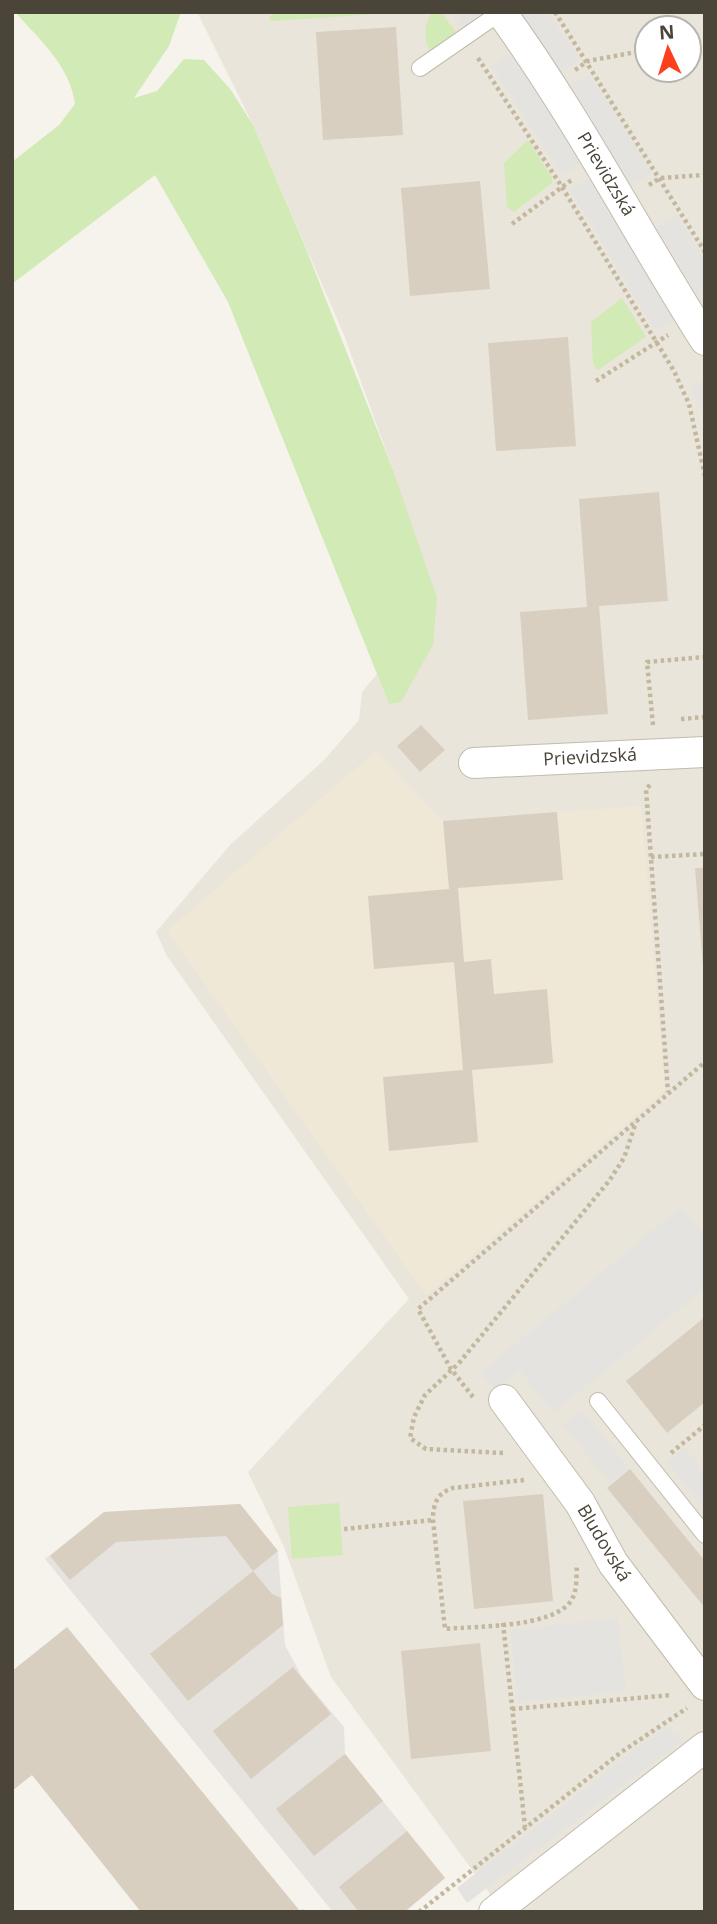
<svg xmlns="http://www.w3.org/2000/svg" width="717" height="1924" font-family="'Open Sans',sans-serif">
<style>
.residential{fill:#eae5da;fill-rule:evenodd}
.industrial{fill:#e6e2dd}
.education{fill:#efe8d6}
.green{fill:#d2eab5}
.parking{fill:#e5e3e0}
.building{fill:#d8cfc1}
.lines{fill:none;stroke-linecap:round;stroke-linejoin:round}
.lane-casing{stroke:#c2bbae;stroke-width:18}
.street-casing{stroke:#c2bbae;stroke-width:32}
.path{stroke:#c4b79f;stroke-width:4.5;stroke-dasharray:3.5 3.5;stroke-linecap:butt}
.lane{stroke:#fff;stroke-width:16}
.street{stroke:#fff;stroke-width:30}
.labels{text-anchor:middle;stroke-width:6;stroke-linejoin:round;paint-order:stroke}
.street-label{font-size:18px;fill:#4b4439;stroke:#fff}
</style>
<rect width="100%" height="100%" fill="#f6f3ec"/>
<path class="residential" d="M197 12H705V1912H503L331 1677 284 1547 248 1472 409 1299 167 956 156 932 230 845 324 760 359 720 362 692 377 674 389 704 393 470 344 335 253 125ZM647 28H689V70H647Z"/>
<polygon class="industrial" points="240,1504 278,1551 285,1645 302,1677 344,1727 345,1754 445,1878 405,1912 333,1912 45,1559 104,1512"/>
<polygon class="education" points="376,751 443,821 641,806 665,1090 426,1295 167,931"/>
<g class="green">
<path d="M15 12H181L169 46 134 98 157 91 184 59 204 60 231 90 253 125 305 246 393 470 437 598 433 645 401 702 389 704 228 302 155 175 12 284V162L59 125 75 104C70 66 40 40 15 12Z"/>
<polygon points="275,12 407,12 271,21 269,18"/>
<path d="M433 12H441L456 32 432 52C422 42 424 22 433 12Z"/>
<polygon points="528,140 552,178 552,183 514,212 507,207 504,163"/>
<polygon points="622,298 646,337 598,370 593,364 591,322"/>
<polygon points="339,1503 343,1555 292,1559 288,1507"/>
</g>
<g class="parking">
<polygon points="451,12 482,12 483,13 463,28"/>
<polygon points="517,12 547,12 580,59 559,74"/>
<polygon points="512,53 583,162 562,176 491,66"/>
<polygon points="590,74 652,173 631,186 569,86"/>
<polygon points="591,177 676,319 655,330 570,189"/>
<polygon points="677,215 705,261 705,308 656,228"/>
<polygon points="705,379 705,415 689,388"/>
<polygon points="681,1207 705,1236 705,1288 554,1413 520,1371 495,1390 480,1373"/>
<polygon points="582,1410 629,1468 610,1483 563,1425"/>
<polygon points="685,1448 705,1472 705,1510 667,1463"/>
<polygon points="618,1618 626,1691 518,1703 510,1630"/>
<polygon points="665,1726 683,1740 467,1903 457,1888"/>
</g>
<g class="building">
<polygon points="396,27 403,135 323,140 316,32"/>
<polygon points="480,181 490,289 410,296 401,188"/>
<polygon points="568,337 576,446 496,451 488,343"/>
<polygon points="659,492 668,601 599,606 608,714 528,720 520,612 587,607 579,499"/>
<polygon points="421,725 445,750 420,772 397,746"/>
<polygon points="557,812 563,880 458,888 464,962 491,959 494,994 547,989 553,1063 472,1070 478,1142 389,1151 383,1077 463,1070 454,962 374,969 368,896 449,889 443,821"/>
<polygon points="695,868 705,868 705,967 703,967"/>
<polygon points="705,1317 705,1402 667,1433 626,1381"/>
<polygon points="630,1469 705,1561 705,1608 607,1488"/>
<polygon points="543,1494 553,1601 474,1609 463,1501"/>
<polygon points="240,1504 278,1551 253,1571 226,1536 116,1542 70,1580 50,1556 104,1512"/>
<polygon points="253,1571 272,1594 281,1598 283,1625 188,1701 150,1654"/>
<polygon points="67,1627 300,1911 303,1909 305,1912 141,1912 32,1775 12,1791 12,1671"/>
<polygon points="480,1643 491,1751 411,1759 401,1651"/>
<polygon points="293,1667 331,1714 251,1779 213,1731"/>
<polygon points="345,1754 383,1801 314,1856 276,1809"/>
<polygon points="407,1831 445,1878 404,1912 359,1912 339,1887"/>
</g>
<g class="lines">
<g class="lane-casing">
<g id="lane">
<polyline points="420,68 501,12"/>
<polyline points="598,1401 705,1535"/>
</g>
</g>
<g class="street-casing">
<g id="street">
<path d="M501 12C577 117 636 231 705 340"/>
<polyline points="474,763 705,752"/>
<polyline points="504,1400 580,1503 613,1563 705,1685"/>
<polyline points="494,1912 705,1747"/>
</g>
</g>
<g class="path">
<polyline points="555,12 705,252"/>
<polyline points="689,43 693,42"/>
<polyline points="478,58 562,187 674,371 689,404 705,476"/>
<polyline points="575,70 588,61 647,50"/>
<polyline points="649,185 660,178 705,175"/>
<polyline points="512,224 573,179"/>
<polyline points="596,381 668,335"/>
<polyline points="681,719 705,717"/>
<polyline points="653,725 647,662 705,657"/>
<polyline points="650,785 646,789 668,1092"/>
<polyline points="651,857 705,854"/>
<polyline points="473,1397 451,1369 418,1309 705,1062"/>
<polyline points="503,1453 426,1449 410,1438 414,1417 425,1395 459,1363 609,1181 624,1158 636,1122"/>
<polyline points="671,1453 705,1425"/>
<path d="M524 1480 453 1488C437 1493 433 1504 433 1520L445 1629C476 1626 552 1628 571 1601 578 1590 576 1576 577 1564"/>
<polyline points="344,1529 433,1520"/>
<polyline points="503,1623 525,1827"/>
<polyline points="512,1709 672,1695"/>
<polyline points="419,1912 620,1753 687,1708"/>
</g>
<use href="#lane" class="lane"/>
<use href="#street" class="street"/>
</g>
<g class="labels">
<g class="street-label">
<text transform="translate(606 174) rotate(59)" y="6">Prievidzská</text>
<text transform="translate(590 757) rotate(-3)" y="6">Prievidzská</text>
<text transform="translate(604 1543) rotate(59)" y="6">Bludovská</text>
</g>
</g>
<rect width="717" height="1924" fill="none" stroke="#4b4439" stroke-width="28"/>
<g transform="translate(668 49) rotate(356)"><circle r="33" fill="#ffffff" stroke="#b7b4b0" stroke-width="2"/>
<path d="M0-5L12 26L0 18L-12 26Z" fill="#fc3f1d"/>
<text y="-10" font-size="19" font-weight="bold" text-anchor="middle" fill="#4b4439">N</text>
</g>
</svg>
